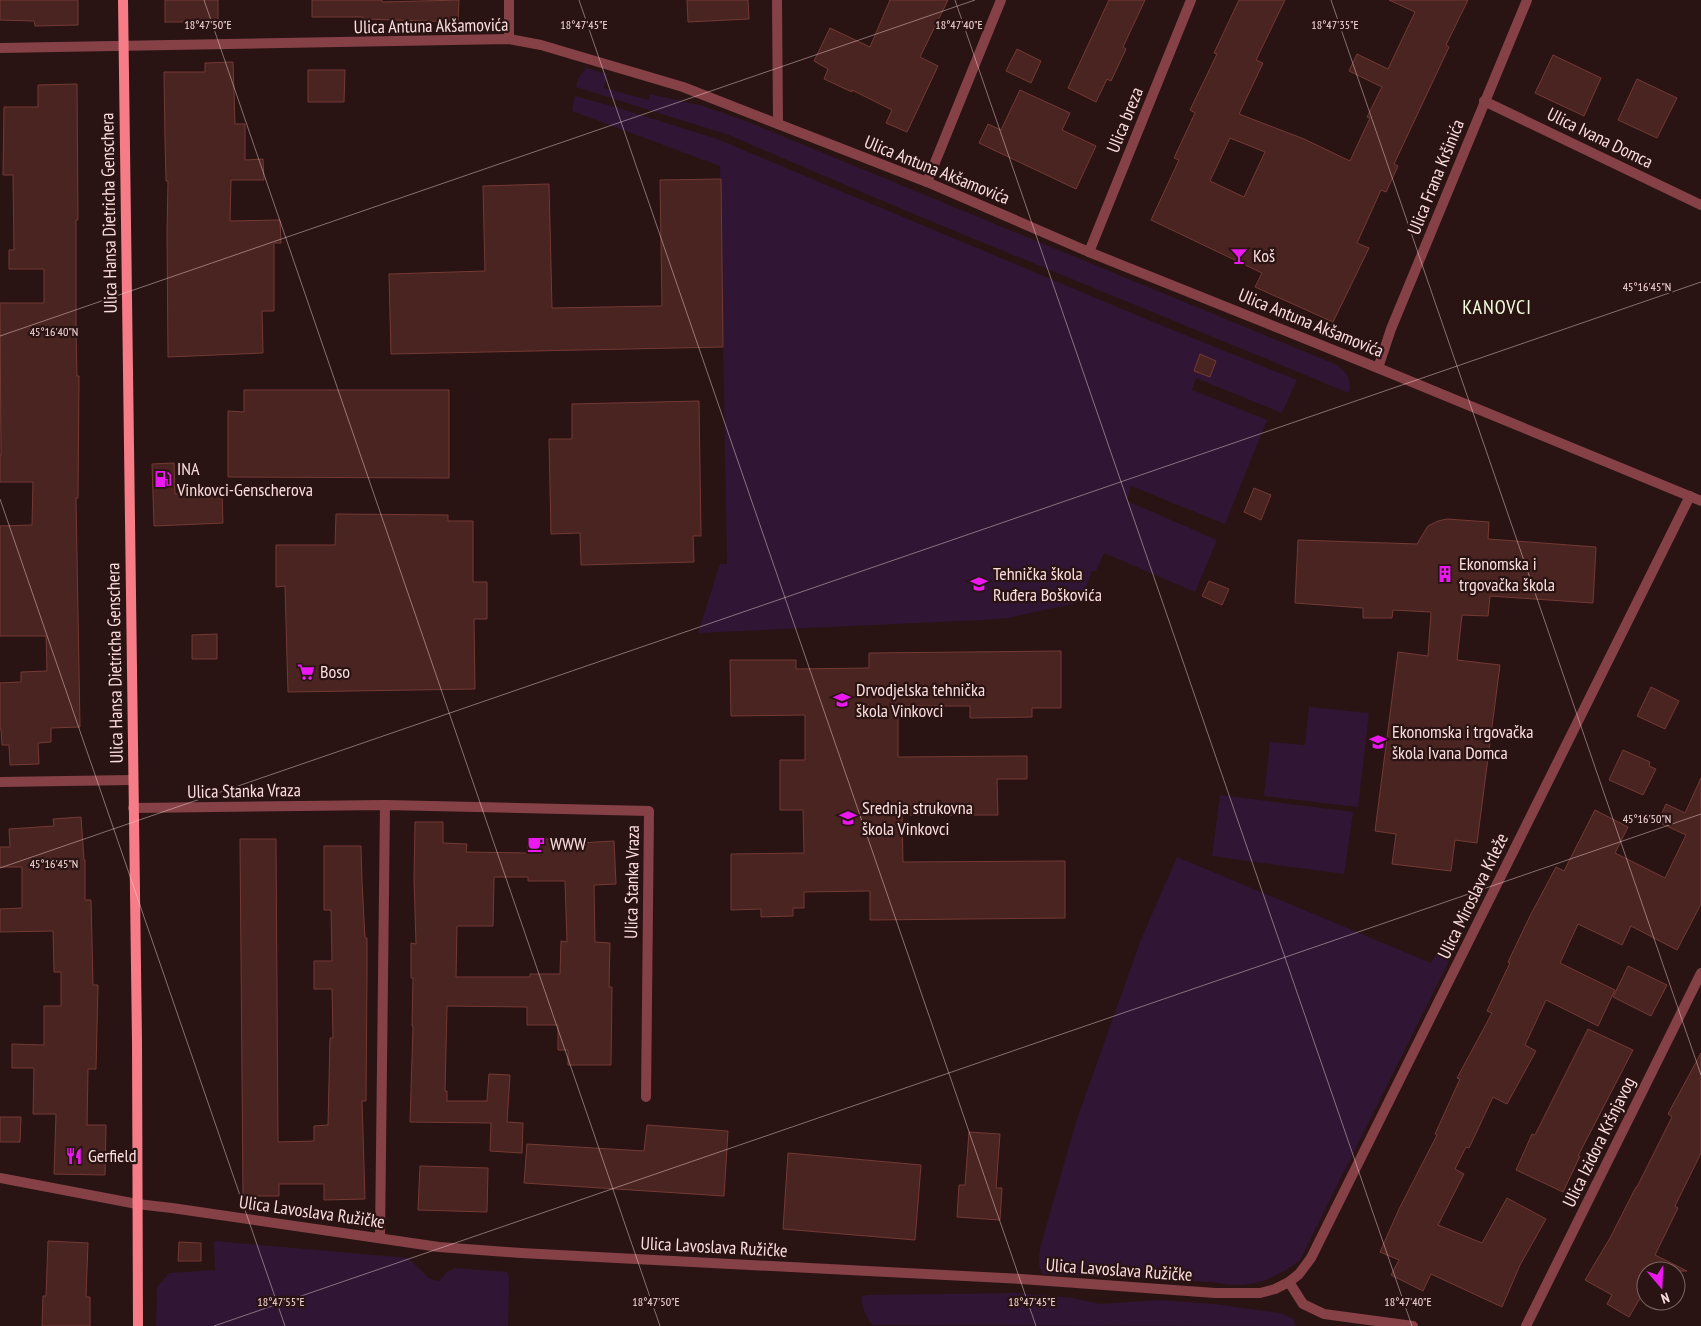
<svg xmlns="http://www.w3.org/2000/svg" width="1701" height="1326" font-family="'PT Sans Narrow',sans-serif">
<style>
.green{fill:#301634}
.building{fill:#4a2420;stroke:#743934;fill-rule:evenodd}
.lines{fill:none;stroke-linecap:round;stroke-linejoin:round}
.street{stroke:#864147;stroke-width:10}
.secondary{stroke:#f67c87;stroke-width:10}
.ticks{fill:none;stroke:#fddedf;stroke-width:1;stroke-opacity:0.45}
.labels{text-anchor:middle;stroke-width:4.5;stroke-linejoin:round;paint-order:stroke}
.street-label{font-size:18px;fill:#fddedf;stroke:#2a1413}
.poi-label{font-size:18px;fill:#fddedf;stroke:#2a1413;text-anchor:start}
.quarter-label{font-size:20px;letter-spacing:1px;fill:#f6fde0;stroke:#2a1413}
.ticks-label{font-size:12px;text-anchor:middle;fill:#fddedf;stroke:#2a1413;stroke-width:4.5;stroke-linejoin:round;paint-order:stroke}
</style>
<rect width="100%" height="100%" fill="#2a1413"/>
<g class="green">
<path d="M586 68 607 74 604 88 649 100 650 94 703 106 748 122 1337 365C1347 372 1352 381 1349 393L904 210 729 135 576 87 578 79Z"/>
<polygon points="575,96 615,107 717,139 1153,322 1297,380 1282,413 1196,378 1192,390 1267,420 1225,524 1131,486 1127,501 1217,540 1195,592 1104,553 1096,571 1092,571 1081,600 1076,603 1008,618 983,620 698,633 720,564 727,564 720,166 572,111"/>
<polygon points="1309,707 1369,713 1358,807 1264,796 1270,742 1305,745"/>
<polygon points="1220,795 1353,812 1344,874 1212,856"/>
<path d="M1177 857 1431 963 1437 952 1450 959 1300 1260C1282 1274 1261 1285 1237 1285 1229 1285 1221 1283 1213 1282L1043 1274C1037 1266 1039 1257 1040 1248L1076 1122 1142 937Z"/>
<polygon points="214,1241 408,1258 430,1279 439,1281 447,1272 455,1268 507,1272 509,1278 508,1326 156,1326 157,1287 169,1273 215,1270"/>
<path d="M1017 1293 1073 1298 1100 1304 1159 1300 1214 1304 1280 1313 1293 1319 1296 1326 872 1325C866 1316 861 1307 862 1296L868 1295Z"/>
</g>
<g class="building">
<polygon points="0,0 78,0 78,25 35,26 34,21 0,20"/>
<rect x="165" y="0" width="53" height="22"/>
<polygon points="312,0 382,0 382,2 459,0 458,22 363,19 363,17 312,17"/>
<polygon points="687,0 748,0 749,19 688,22"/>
<polygon points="890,0 948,0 920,57 938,66 907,132 886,123 892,110 852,90 852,92 824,79 828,69 814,61 830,28 870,47"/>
<polygon points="1109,0 1145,0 1123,47 1126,49 1111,81 1107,79 1096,102 1068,88"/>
<path d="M1239 0H1285L1256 60 1263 63 1239 114 1304 139 1350 161 1370 118 1367 117 1382 87 1349 71 1357 54 1388 69 1415 12 1389 0H1468L1446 45 1449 47 1394 164 1398 166 1386 192 1381 190 1357 243 1369 248 1333 322 1255 287 1262 273 1151 220 1179 160 1174 158 1195 113 1190 110 1217 54 1214 53ZM1230 138 1265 152 1244 197 1210 181Z"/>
<polygon points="1017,49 1041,61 1031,83 1006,71"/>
<polygon points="1553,55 1601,78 1584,116 1535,93"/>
<polygon points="233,62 235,124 245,124 245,160 263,159 264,180 231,180 230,221 280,220 281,243 274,243 274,311 262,311 263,353 168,357 167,233 168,181 166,181 165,140 164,72 205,72 205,63"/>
<polygon points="308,70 345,70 344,102 308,102"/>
<polygon points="1637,79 1677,98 1657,138 1618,120"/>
<polygon points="77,84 78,220 76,220 76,332 77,376 79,376 78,498 76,498 80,727 51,728 51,742 38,743 39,764 10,765 9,745 2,745 1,729 0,729 0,683 21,682 21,672 47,671 46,636 0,636 0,526 32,525 33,482 0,482 0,455 1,455 0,303 44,303 44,269 9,269 9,250 14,250 13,175 3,175 4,107 38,107 38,85"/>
<polygon points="1020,90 1070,113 1062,130 1096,146 1076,189 979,143 988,124 1001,130"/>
<polygon points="721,179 723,347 391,354 389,274 485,271 483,186 549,184 552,308 662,306 660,180"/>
<polygon points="1200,354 1216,361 1210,377 1194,371"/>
<polygon points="244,390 449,390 449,478 228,477 228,411 244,412"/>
<polygon points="699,401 701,536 693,536 694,562 581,565 580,533 551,534 549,439 572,439 572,404"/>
<polygon points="174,463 175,494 222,493 223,523 154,526 152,464"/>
<polygon points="1254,488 1271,495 1261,520 1244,512"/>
<polygon points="336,514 448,515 448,521 473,521 473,582 487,582 487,619 474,619 475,689 288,692 285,586 276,587 276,545 335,545"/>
<polygon points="1447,519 1489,522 1488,539 1596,547 1593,603 1490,596 1488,616 1462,615 1457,660 1500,665 1477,843 1455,840 1451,871 1392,864 1396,834 1375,831 1398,652 1428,656 1431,612 1393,610 1392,618 1363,618 1363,608 1295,603 1298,540 1417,544 1428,526 1438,521"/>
<polygon points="1209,581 1229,589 1222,605 1202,596"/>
<polygon points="217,634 217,659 192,659 192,635"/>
<polygon points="1061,651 1061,708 1032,708 1032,717 970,718 970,706 898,706 898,757 1027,756 1027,779 997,779 998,815 902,815 903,862 1065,861 1065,918 870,920 870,891 804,892 804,908 793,908 793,916 761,917 761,909 731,910 731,854 804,853 803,810 780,810 780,760 805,760 805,715 731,716 730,660 796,660 796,669 869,668 869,653"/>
<polygon points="1651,687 1679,701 1665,729 1637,716"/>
<polygon points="1623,750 1650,762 1649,766 1656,769 1643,795 1609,780"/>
<polygon points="1701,778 1701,904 1677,950 1631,926 1622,945 1578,924 1560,963 1615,990 1598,1026 1546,1000 1525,1045 1536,1051 1507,1104 1493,1097 1469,1148 1466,1147 1455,1169 1464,1174 1438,1225 1482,1243 1507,1198 1546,1219 1520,1265 1502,1307 1431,1274 1423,1291 1391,1275 1399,1260 1380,1252 1399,1209 1437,1135 1435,1134 1460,1079 1457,1078 1492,1013 1487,1011 1510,963 1508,962 1530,916 1556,867 1564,871 1595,810 1628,827 1615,853 1665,878 1686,835 1658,822 1666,804 1685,813"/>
<polygon points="81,817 84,860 85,860 85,900 91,900 93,985 98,985 96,1069 88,1069 87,1125 106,1125 105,1175 54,1174 56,1114 33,1114 34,1068 12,1068 12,1044 44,1045 44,1006 61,1006 61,972 54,972 53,931 0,932 0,909 22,908 22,867 0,867 0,847 10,847 9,829 54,826 53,819"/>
<path d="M415 822H443V843L467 844 466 852 528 853V839H561V844L614 841 616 884 594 885 595 942 610 943 609 987H612L611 1065H568V1050H558V1025H527V1007L447 1006 445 1091H447V1101H487L489 1074 510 1075 507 1122 523 1123 522 1153 490 1151 491 1123 410 1122 413 1026H412L413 978H411V943L416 944 414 879ZM494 877H528V881H565L567 942 561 941 560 974H530V977H456L457 926H493Z"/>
<polygon points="240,839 276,839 278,1142 314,1141 314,1126 328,1125 330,1038 333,1038 332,989 314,989 314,961 332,961 331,910 324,910 324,846 361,846 362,882 365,938 367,938 367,974 366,1101 362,1101 365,1199 324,1200 324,1184 279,1184 279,1196 243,1196"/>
<polygon points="1628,966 1667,985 1651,1016 1613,997"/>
<polygon points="1588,1029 1633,1050 1578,1156 1580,1156 1563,1192 1516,1170 1532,1134 1535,1135"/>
<polygon points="1701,1053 1701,1153 1675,1206 1678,1208 1655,1255 1687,1271 1646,1271 1646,1288 1629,1317 1607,1304 1612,1295 1585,1280 1610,1238 1636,1187 1637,1187 1672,1117 1668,1114"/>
<polygon points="0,1117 21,1117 20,1142 0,1142"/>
<polygon points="647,1125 728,1131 724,1196 524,1183 527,1144 644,1151"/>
<polygon points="969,1132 1000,1134 996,1188 1002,1188 1000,1220 957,1217 959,1185 965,1185"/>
<polygon points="788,1153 921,1165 915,1240 783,1229"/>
<polygon points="420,1166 488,1168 487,1212 418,1210"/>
<polygon points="48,1241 88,1243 86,1297 90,1297 90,1326 42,1326 43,1296 46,1296"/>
<polygon points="179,1242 201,1243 201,1261 178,1261"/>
</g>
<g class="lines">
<g class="street">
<polyline points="509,0 509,39"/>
<polyline points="777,0 778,124"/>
<polyline points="0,48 509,39 541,45 683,87 778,124 927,182 1089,252 1378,368 1701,501"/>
<polyline points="1484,101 1701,205"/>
<polyline points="927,182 1001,0"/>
<polyline points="1089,252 1191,0"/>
<polyline points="1378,368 1391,329 1527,0"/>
<polyline points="0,782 132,780"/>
<polyline points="133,808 385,805 649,811 646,1097"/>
<polyline points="0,1178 137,1204 172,1208 439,1247 521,1253 1021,1279 1215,1293 1260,1293 1275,1289 1289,1282"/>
<polyline points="380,1238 385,805"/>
<polyline points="1413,1326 1324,1314 1303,1304 1289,1282 1299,1274 1311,1258 1690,496"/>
<polyline points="1526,1326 1701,973"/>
</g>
<polyline class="secondary" points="123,0 137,1041 138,1326"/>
</g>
<path class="ticks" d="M204 0 660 1326M579 0 1036 1326M955 0 1412 1326M1331 0 1701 1075M0 336 975 0M0 499 285 1326M0 868 1701 282M214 1326 1701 814"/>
<defs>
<g id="bar-bare" transform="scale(1.35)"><path d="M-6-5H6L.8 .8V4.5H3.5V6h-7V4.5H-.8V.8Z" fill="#ec18f0" stroke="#2a1413" stroke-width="2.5" paint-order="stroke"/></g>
<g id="fuel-bare" transform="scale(1.35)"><path d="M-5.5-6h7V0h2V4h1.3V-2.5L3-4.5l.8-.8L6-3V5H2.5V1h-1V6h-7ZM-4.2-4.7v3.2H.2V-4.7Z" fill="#ec18f0" stroke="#2a1413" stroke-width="2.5" paint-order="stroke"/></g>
<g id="building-bare" transform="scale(1.35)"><path d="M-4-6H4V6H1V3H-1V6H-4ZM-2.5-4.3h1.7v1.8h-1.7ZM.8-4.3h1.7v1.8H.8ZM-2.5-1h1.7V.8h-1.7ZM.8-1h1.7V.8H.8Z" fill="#ec18f0" stroke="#2a1413" stroke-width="2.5" paint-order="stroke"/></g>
<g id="school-bare" transform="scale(1.35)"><path d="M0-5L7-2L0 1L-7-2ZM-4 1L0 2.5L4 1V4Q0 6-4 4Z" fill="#ec18f0" stroke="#2a1413" stroke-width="2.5" paint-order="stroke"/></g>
<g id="supermarket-bare" transform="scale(1.35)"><path d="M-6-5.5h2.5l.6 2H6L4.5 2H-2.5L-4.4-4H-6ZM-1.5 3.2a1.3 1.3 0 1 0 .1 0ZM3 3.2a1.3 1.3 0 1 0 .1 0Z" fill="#ec18f0" stroke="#2a1413" stroke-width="2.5" paint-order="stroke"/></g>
<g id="cafe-bare" transform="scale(1.35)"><path d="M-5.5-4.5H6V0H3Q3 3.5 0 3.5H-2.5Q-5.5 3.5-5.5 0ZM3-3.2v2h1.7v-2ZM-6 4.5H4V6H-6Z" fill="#ec18f0" stroke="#2a1413" stroke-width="2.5" paint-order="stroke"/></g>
<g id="restaurant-bare" transform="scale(1.35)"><path d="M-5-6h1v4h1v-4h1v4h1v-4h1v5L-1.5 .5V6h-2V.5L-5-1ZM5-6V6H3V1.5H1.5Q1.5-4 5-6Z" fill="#ec18f0" stroke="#2a1413" stroke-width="2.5" paint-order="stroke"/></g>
</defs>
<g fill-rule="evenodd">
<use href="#bar-bare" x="1239" y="256"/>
<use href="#fuel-bare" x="163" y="479"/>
<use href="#building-bare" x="1445" y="574"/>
<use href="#school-bare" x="979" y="584"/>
<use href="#supermarket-bare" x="306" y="672"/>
<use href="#school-bare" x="842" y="700"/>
<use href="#school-bare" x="1378" y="742"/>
<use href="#school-bare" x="848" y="818"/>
<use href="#cafe-bare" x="536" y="844"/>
<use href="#restaurant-bare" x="74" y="1156"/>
</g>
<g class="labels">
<g class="street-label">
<text transform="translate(431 26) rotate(-1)" y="6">Ulica Antuna Akšamovića</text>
<text transform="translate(1125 120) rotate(-68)" y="6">Ulica breza</text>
<text transform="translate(1600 138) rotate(26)" y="6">Ulica Ivana Domca</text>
<text transform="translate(937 170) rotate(22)" y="6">Ulica Antuna Akšamovića</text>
<text transform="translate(1436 177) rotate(-68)" y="6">Ulica Frana Kršinića</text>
<text transform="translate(109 213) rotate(-91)" y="6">Ulica Hansa Dietricha Genschera</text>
<text transform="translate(1311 323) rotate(22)" y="6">Ulica Antuna Akšamovića</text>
<text transform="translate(115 663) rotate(-91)" y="6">Ulica Hansa Dietricha Genschera</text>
<text transform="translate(244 791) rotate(-1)" y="6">Ulica Stanka Vraza</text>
<text transform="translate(632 882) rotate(-89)" y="6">Ulica Stanka Vraza</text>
<text transform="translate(1473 896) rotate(-64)" y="6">Ulica Miroslava Krleže</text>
<text transform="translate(1599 1142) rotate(-64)" y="6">Ulica Izidora Kršnjavog</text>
<text transform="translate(312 1212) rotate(8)" y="6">Ulica Lavoslava Ružičke</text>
<text transform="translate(714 1247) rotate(3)" y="6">Ulica Lavoslava Ružičke</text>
<text transform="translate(1119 1270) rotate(4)" y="6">Ulica Lavoslava Ružičke</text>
</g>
<g class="poi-label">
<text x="1253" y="262">Koš</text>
<text x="177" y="475">INA<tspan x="177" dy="21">Vinkovci-Genscherova</tspan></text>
<text x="1459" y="570">Ekonomska i<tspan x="1459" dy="21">trgovačka škola</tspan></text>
<text x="993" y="580">Tehnička škola<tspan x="993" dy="21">Ruđera Boškovića</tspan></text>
<text x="320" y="678">Boso</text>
<text x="856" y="696">Drvodjelska tehnička<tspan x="856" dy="21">škola Vinkovci</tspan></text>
<text x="1392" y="738">Ekonomska i trgovačka<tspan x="1392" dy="21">škola Ivana Domca</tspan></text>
<text x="862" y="814">Srednja strukovna<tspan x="862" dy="21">škola Vinkovci</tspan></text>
<text x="550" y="850">WWW</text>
<text x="88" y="1162">Gerfield</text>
</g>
<g class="quarter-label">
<text x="1497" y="314">KANOVCI</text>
</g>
</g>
<g class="ticks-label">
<text x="208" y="29">18°47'50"E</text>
<text x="584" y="29">18°47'45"E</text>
<text x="959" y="29">18°47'40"E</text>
<text x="1335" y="29">18°47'35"E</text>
<text x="1647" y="291">45°16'45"N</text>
<text x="54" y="336">45°16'40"N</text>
<text x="1647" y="823">45°16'50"N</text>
<text x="54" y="868">45°16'45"N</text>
<text x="281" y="1306">18°47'55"E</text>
<text x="656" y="1306">18°47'50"E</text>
<text x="1032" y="1306">18°47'45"E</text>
<text x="1408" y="1306">18°47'40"E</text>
</g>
<g transform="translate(1661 1286) rotate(161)"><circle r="24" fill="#2a1413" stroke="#7e6565"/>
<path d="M0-4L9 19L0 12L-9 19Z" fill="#ec18f0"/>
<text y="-8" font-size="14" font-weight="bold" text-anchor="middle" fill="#fddedf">N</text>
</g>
</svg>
